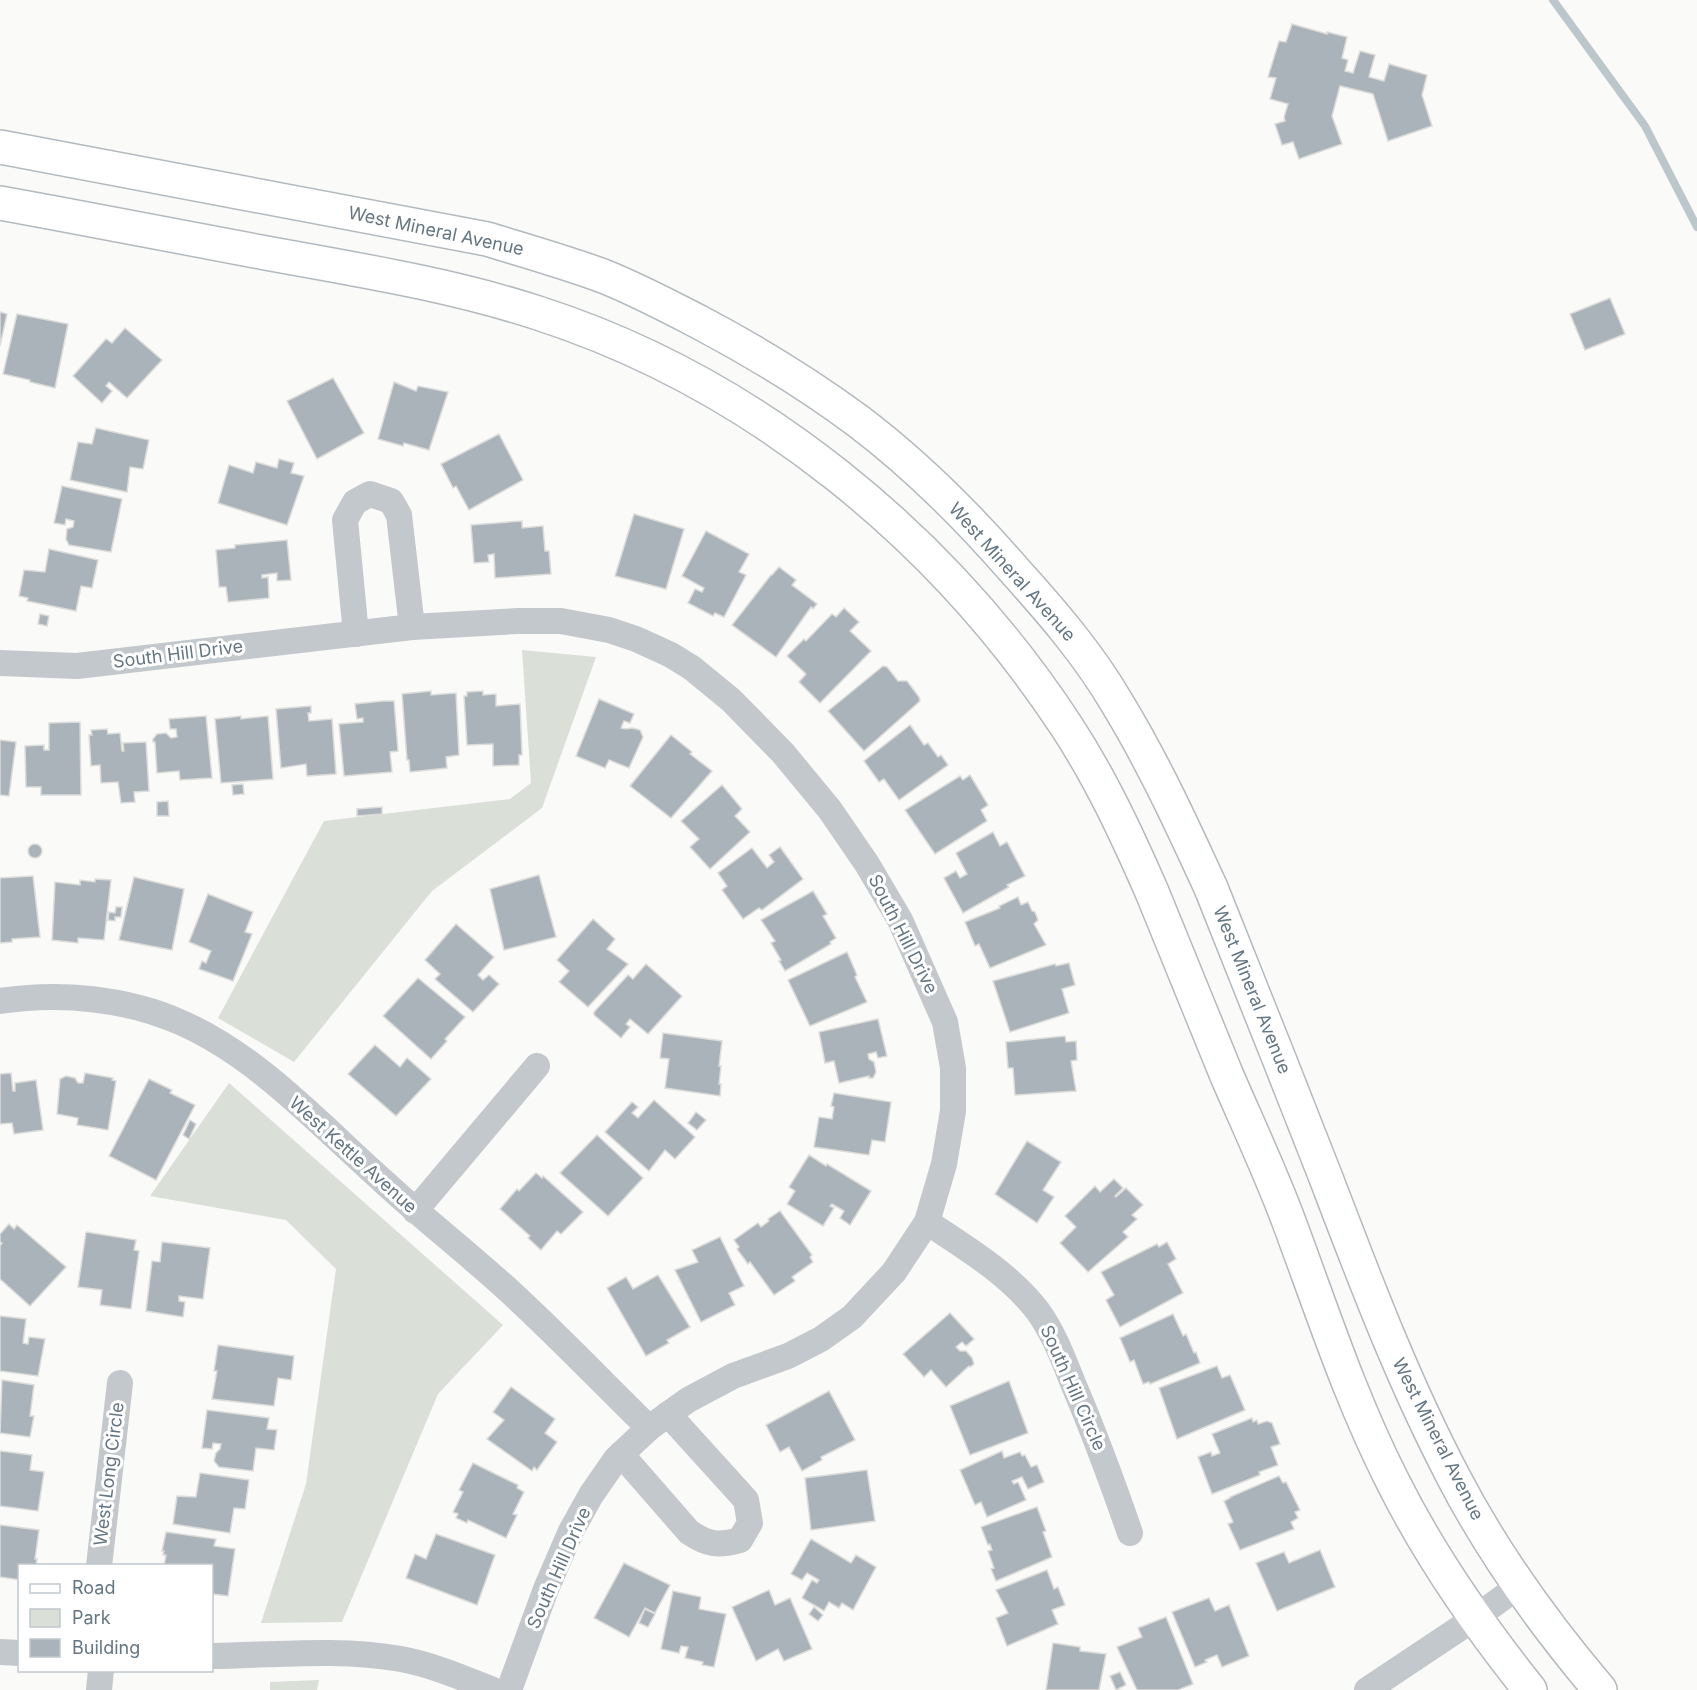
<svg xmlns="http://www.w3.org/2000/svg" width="1697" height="1690" font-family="Inter,sans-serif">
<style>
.green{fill:#dadfd7}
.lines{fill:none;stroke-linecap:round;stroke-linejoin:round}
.stream{stroke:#bbc7cb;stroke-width:8}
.building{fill:#aab3b9;stroke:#dcdcda;stroke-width:1.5}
.secondary-casing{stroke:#b3babf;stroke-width:36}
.street{stroke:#c3c8cc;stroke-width:26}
.secondary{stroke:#fff;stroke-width:33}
.labels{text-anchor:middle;stroke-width:6;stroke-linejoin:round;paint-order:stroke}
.street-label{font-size:18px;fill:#657683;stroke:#fff}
</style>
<rect width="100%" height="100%" fill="#fafaf8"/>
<g class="green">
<polygon points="522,650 596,657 542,808 432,891 294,1062 218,1018 324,821 510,799 531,783"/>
<polygon points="229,1083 503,1325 438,1394 342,1622 261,1623 306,1484 336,1269 286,1220 150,1196"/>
<polygon points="319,1680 317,1690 270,1690 270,1682"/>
</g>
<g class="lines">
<polyline class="stream" points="1553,0 1645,126 1697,227"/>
</g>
<g class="building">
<polygon points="1292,24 1327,34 1327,32 1347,37 1342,58 1348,60 1345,71 1353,73 1360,51 1375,55 1369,77 1384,81 1389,64 1427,75 1422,95 1432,126 1388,141 1373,94 1340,86 1332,116 1342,144 1299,159 1293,142 1282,145 1275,124 1285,121 1284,117 1288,104 1270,99 1276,78 1268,77 1279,41 1286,42"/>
<polygon points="1610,298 1625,334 1585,350 1570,314"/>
<polygon points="0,312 7,314 0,346"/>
<polygon points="17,314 68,324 55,388 30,382 30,380 3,374"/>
<polygon points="125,328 162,360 127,398 109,382 106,386 112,391 102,403 73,376 106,339 112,343"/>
<polygon points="333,378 364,433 317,459 287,401"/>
<polygon points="394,382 416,391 418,386 448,392 429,450 404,443 403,446 378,439"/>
<polygon points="96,428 149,440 143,469 130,467 127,492 70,480 78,442 92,444"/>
<polygon points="499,434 523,480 469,510 456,486 453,488 441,464"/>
<polygon points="279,459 294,463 291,473 304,476 287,525 218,503 229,465 253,473 256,462 277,468"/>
<polygon points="62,486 122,499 111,552 69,545 66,539 67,529 73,527 74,521 66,519 65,525 54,523"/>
<polygon points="634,514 684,529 666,589 615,576"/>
<polygon points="522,521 522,528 543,526 545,551 549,551 551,574 495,578 494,554 488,555 489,562 474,563 471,525"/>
<polygon points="706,531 749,554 739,572 746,575 724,617 715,613 713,616 688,603 695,589 702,592 704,588 682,576"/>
<polygon points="287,540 291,580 277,581 277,573 262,575 262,578 268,577 269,598 228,602 226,587 219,587 216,550 235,548 235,545"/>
<polygon points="49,549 98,560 92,588 81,586 76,611 27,601 28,598 19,596 24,570 45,572"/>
<polygon points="779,567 796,580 792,585 817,604 813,609 811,607 776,657 732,625 771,575 772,575"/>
<polygon points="844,608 859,622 850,631 871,651 820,703 799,682 806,674 787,656 804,639 806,641 832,614 836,617"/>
<polygon points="40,614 49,616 47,626 38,624"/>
<polygon points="883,666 887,667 898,681 907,681 919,697 920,701 864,751 828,711"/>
<polygon points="431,691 431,695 456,693 459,755 446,757 447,768 410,772 409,760 407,760 402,694"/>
<polygon points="483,691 483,695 496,694 496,706 520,704 522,755 519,755 519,765 493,766 493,744 467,745 464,696 467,696 467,692"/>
<polygon points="599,699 634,714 630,723 624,721 621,728 626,729 632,728 640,730 643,737 629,768 609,760 605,768 576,756"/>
<polygon points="383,701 394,701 398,751 390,752 392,772 344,776 339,724 363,722 363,718 357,719 355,704"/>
<polygon points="311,706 311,713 308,713 309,721 332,719 336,774 307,776 306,764 281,768 276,709"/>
<polygon points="206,716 212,778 180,780 179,771 157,773 155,742 153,742 153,739 157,734 166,733 171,738 177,737 176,729 170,729 169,719"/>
<polygon points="241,716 241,719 268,716 273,779 221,783 215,719"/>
<polygon points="80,722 81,795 41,795 41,787 26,787 25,746 44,745 44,750 49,750 49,723"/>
<polygon points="910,725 924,745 928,743 938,757 941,755 948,765 899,800 884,779 879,782 864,761"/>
<polygon points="107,729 108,734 120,733 122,751 124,751 123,743 146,742 149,791 134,792 135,802 121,803 118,782 101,783 100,765 91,766 89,735 92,735 91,730"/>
<polygon points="671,735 692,752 690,754 712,771 671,818 630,786"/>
<polygon points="0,740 16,742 9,796 0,795"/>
<polygon points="970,775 988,805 981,810 987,821 935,854 905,810 960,776 963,780"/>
<polygon points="243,784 244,794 233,795 232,785"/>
<polygon points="722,785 742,809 735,816 750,832 710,869 690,847 699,839 681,821"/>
<polygon points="168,801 169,816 157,816 157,802"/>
<polygon points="382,807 382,814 357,816 357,809"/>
<polygon points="993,832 1000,846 1007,842 1025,876 1007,885 1009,887 963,913 944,878 956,871 960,878 967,874 956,853"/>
<circle cx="35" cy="851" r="7"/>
<polygon points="780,847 803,879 762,910 759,908 743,919 722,890 727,886 718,873 752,848 767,868 774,862 769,855"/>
<polygon points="539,875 556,937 504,950 490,889"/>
<polygon points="33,876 40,937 12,939 12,942 0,943 0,878"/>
<polygon points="134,877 184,889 172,950 119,940"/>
<polygon points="95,879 111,880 104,940 78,938 78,943 52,940 55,882 80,885 80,880 95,882"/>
<polygon points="813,891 827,914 823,916 836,938 830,942 831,944 785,971 779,961 781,960 771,943 775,941 761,920"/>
<polygon points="208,894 253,912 245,932 252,934 233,981 199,969 202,961 206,963 211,951 189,942"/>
<polygon points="1018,897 1021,905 1028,902 1032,911 1035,912 1038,920 1034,924 1046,945 990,968 979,944 975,946 965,922 1000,908 999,906"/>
<polygon points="116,907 122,907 121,917 115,917 115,921 108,920 109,912 115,913"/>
<polygon points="593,919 615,939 607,949 628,964 588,1007 559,982 569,971 557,960"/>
<polygon points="456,924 494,957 478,975 483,980 489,975 499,984 473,1012 435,979 440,974 425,960"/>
<polygon points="847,952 857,975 855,977 867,1002 810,1026 788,980"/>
<polygon points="1069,963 1075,985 1062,989 1069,1013 1010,1032 993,981 1055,964 1056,966"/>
<polygon points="646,964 682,996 648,1034 630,1019 626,1024 630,1027 621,1038 594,1015 594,1012 628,975 633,979"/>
<polygon points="418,978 465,1017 445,1039 447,1041 431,1059 383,1016"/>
<polygon points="878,1019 887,1056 878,1058 876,1052 868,1054 869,1059 874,1062 876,1072 873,1078 869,1078 869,1076 839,1083 834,1061 825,1063 819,1032"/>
<polygon points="663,1033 722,1041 719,1066 721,1066 719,1084 721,1084 720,1096 665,1088 669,1059 660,1058"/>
<polygon points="1065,1036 1066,1042 1076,1041 1077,1060 1071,1061 1076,1091 1015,1095 1013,1068 1008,1068 1006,1042"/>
<polygon points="375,1045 400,1067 407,1058 431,1079 396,1116 348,1074"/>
<polygon points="11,1073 13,1091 15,1091 15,1083 36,1080 43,1130 14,1134 12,1123 0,1124 0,1074"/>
<polygon points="85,1073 113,1078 112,1080 116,1081 108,1130 77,1125 78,1118 57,1114 60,1079 66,1076 75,1078 78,1083 83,1083"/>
<polygon points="149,1079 172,1090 170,1093 195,1105 156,1180 109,1156"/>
<polygon points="834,1093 891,1102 885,1142 872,1140 869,1155 814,1147 819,1117 832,1119 834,1107 831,1106"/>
<polygon points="654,1100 695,1137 675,1159 665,1150 649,1171 605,1132 632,1102 638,1107 632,1113 638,1118"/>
<polygon points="696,1112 706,1120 697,1130 688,1123"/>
<polygon points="190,1120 196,1124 189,1139 183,1135"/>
<polygon points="597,1135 643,1178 608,1216 560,1173"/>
<polygon points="1027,1141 1061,1162 1043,1190 1054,1197 1037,1223 995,1194"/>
<polygon points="809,1155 826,1166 827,1164 871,1191 850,1225 840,1218 844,1211 832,1204 830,1206 834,1208 823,1226 787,1204 795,1191 789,1187"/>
<polygon points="536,1173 542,1178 543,1176 583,1212 561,1234 557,1231 541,1250 528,1238 530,1236 500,1209 517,1189 519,1191"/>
<polygon points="1114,1179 1123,1188 1115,1196 1116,1197 1126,1188 1143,1205 1132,1215 1137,1219 1123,1232 1128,1237 1088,1272 1060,1243 1076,1227 1065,1216 1095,1186 1100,1192"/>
<polygon points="780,1211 812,1255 810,1257 813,1262 792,1277 795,1281 774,1295 750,1262 748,1264 737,1249 739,1247 734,1240 758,1223 761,1227 769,1221 768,1219"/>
<polygon points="9,1224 14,1229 17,1225 66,1267 30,1306 0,1279 0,1246 2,1243 0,1242 0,1234"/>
<polygon points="86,1232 136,1240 134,1250 139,1251 131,1309 100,1305 102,1290 78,1287"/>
<polygon points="720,1237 744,1286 729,1293 735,1305 701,1322 675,1270 698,1262 692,1250"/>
<polygon points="162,1242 210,1248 203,1299 179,1296 179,1301 185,1302 183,1317 146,1311 152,1261 160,1262"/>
<polygon points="1167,1242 1176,1259 1168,1264 1183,1293 1120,1327 1106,1300 1114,1295 1101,1272 1157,1244 1159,1247"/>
<polygon points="658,1275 690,1327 667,1340 669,1343 646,1356 607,1288 626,1277 633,1289"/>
<polygon points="950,1313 974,1339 966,1346 962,1342 956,1347 960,1351 966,1351 972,1358 974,1364 970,1367 969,1366 946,1387 931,1370 924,1377 903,1354"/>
<polygon points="1173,1314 1183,1336 1186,1334 1194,1353 1196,1352 1200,1363 1150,1384 1149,1382 1143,1384 1134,1360 1130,1362 1120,1338"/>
<polygon points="0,1316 26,1319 23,1343 28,1344 29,1337 45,1339 38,1376 0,1371"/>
<polygon points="218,1345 294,1356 291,1380 278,1378 274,1406 212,1399 217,1371 214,1371"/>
<polygon points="1217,1366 1222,1378 1230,1375 1245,1410 1177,1439 1159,1388"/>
<polygon points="2,1380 34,1385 30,1416 34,1416 30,1437 0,1433"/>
<polygon points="1009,1381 1028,1433 970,1455 950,1406"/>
<polygon points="511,1387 555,1419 545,1433 557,1442 537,1470 534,1467 532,1471 487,1439 504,1420 493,1412"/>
<polygon points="829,1391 855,1440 821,1457 822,1460 802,1471 789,1447 780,1452 766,1425"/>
<polygon points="207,1410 269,1418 267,1429 277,1430 274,1450 256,1448 253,1471 219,1467 214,1461 216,1453 220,1449 221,1444 213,1443 212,1449 202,1448"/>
<polygon points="1252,1418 1253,1422 1257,1420 1258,1424 1267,1421 1272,1423 1280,1444 1271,1447 1278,1465 1259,1472 1260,1475 1212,1494 1198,1457 1211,1452 1212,1456 1220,1453 1212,1434"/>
<polygon points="0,1451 32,1455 30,1470 44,1472 38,1511 0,1506"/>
<polygon points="1002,1451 1004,1458 1020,1452 1022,1456 1025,1455 1031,1467 1037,1465 1044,1482 1028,1489 1022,1477 1012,1481 1014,1484 1018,1482 1026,1500 987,1517 981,1502 975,1505 960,1470"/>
<polygon points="473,1463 518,1485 517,1488 524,1492 513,1514 517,1515 506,1538 468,1520 467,1523 456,1518 458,1514 453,1512 463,1492 459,1490"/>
<polygon points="867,1470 875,1521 811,1530 805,1478"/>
<polygon points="200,1473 249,1480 245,1509 234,1508 230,1533 173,1524 177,1496 196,1497"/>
<polygon points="1279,1476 1283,1483 1286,1482 1300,1510 1295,1512 1298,1518 1291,1522 1294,1529 1240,1550 1228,1524 1233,1522 1224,1501 1230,1498 1230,1497"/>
<polygon points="1037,1507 1046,1531 1043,1532 1052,1557 996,1581 991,1569 994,1568 988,1551 992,1550 990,1544 988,1545 981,1527"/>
<polygon points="0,1525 39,1530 35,1559 37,1559 36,1566 20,1566 20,1580 0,1577"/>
<polygon points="166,1532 216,1539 214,1546 235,1549 228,1596 212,1594 212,1566 164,1566 166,1555 163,1555 164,1551 162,1551"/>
<polygon points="436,1534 495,1555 477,1605 406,1578 415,1554 426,1559"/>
<polygon points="811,1539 851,1563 856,1555 876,1567 853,1610 842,1603 839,1608 829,1602 824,1611 802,1598 812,1580 817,1583 819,1580 807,1573 802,1580 791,1574"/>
<polygon points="1320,1550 1335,1587 1277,1611 1256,1563 1284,1552 1289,1563"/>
<polygon points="624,1563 670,1585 655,1613 645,1608 629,1637 594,1618"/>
<polygon points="1047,1570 1054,1589 1058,1587 1065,1605 1052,1610 1058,1624 1007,1646 996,1618 1008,1613 996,1590"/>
<polygon points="769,1590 775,1605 790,1598 812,1649 784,1661 778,1649 756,1661 732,1607"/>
<polygon points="673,1591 701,1597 699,1609 726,1614 714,1667 702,1665 703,1662 685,1658 688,1647 681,1646 679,1653 661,1649"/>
<polygon points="1209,1598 1215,1611 1229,1605 1249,1656 1222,1667 1217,1655 1205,1660 1207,1662 1195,1667 1172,1612"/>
<polygon points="814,1607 823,1615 818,1621 809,1614"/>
<polygon points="645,1609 655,1614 648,1627 639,1623"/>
<polygon points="1166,1617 1193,1684 1178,1690 1137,1690 1117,1647 1142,1637 1138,1628"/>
<polygon points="1053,1643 1080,1647 1080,1651 1106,1654 1099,1690 1046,1690"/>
<polygon points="1120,1672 1126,1685 1116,1690 1110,1676"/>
</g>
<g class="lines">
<g class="secondary-casing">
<g id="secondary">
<path d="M0 147 487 239C526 251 565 262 603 276 636 289 668 306 699 322 754 351 808 384 858 421 915 464 968 517 1015 571 1052 612 1089 655 1117 703 1153 762 1182 825 1211 888 1250 985 1288 1081 1326 1178 1365 1280 1403 1381 1454 1478 1493 1553 1545 1625 1600 1690"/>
<path d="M0 203C89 219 178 237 266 253 358 270 449 284 538 313 755 383 943 538 1067 727 1101 779 1127 835 1152 892 1177 953 1202 1015 1227 1076 1247 1122 1268 1167 1286 1214 1320 1304 1349 1396 1393 1482 1430 1556 1478 1625 1530 1690"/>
</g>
</g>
<g class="street">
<polyline points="356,634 345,520 355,502 370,494 391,501 399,515 412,627"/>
<polyline points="0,663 77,666 412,627 517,621 561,621 609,630 636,639 671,655 692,668 731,700 783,753 830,810 867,864 900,920 945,1022 953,1068 953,1111 944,1164 927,1222 894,1272 852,1317 821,1339 788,1356 733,1376 688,1400 649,1428 616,1459 591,1495 571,1531 546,1589 509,1690"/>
<path d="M0 1001C60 992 126 998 182 1023 259 1057 322 1127 384 1182 428 1223 477 1260 520 1301 564 1342 606 1386 649 1428"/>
<polyline points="415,1211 537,1066"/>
<path d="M927 1222C966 1248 1008 1273 1037 1310 1054 1333 1064 1361 1075 1388 1095 1435 1113 1484 1130 1533"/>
<path d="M621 1454 689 1532C708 1545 719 1546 740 1540L750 1523 746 1500 668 1414"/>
<polyline points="99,1566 120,1383"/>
<polyline points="0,1652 20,1653"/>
<path d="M212 1656C274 1655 339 1648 401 1659 433 1665 463 1678 493 1690"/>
<polyline points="99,1690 101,1670"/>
<polyline points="1367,1690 1475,1618 1520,1585"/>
</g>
<use href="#secondary" class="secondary"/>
</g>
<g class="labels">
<g class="street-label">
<text transform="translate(436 231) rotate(12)" y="6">West Mineral Avenue</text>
<text transform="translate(1012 572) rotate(48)" y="6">West Mineral Avenue</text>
<text transform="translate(178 654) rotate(-7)" y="6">South Hill Drive</text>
<text transform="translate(903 934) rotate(63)" y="6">South Hill Drive</text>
<text transform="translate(1252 990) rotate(68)" y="6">West Mineral Avenue</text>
<text transform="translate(353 1155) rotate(42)" y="6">West Kettle Avenue</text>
<text transform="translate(1073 1388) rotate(66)" y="6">South Hill Circle</text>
<text transform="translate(1438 1439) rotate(63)" y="6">West Mineral Avenue</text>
<text transform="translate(109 1474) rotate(-83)" y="6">West Long Circle</text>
<text transform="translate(559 1568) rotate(-66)" y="6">South Hill Drive</text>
</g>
</g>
<rect x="18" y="1564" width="195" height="108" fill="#ffffff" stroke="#c1c8cd" stroke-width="1.5"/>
<rect x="30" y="1584" width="30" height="9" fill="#ffffff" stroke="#c1c8cd" stroke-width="1.5"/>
<text x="72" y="1594" font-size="18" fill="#657683">Road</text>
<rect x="30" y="1609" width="30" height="18" fill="#dadfd7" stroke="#c1c8cd" stroke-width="1.5"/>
<text x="72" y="1624" font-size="18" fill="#657683">Park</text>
<rect x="30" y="1639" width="30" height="18" fill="#aab3b9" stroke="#c1c8cd" stroke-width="1.5"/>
<text x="72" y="1654" font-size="18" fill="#657683">Building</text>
</svg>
